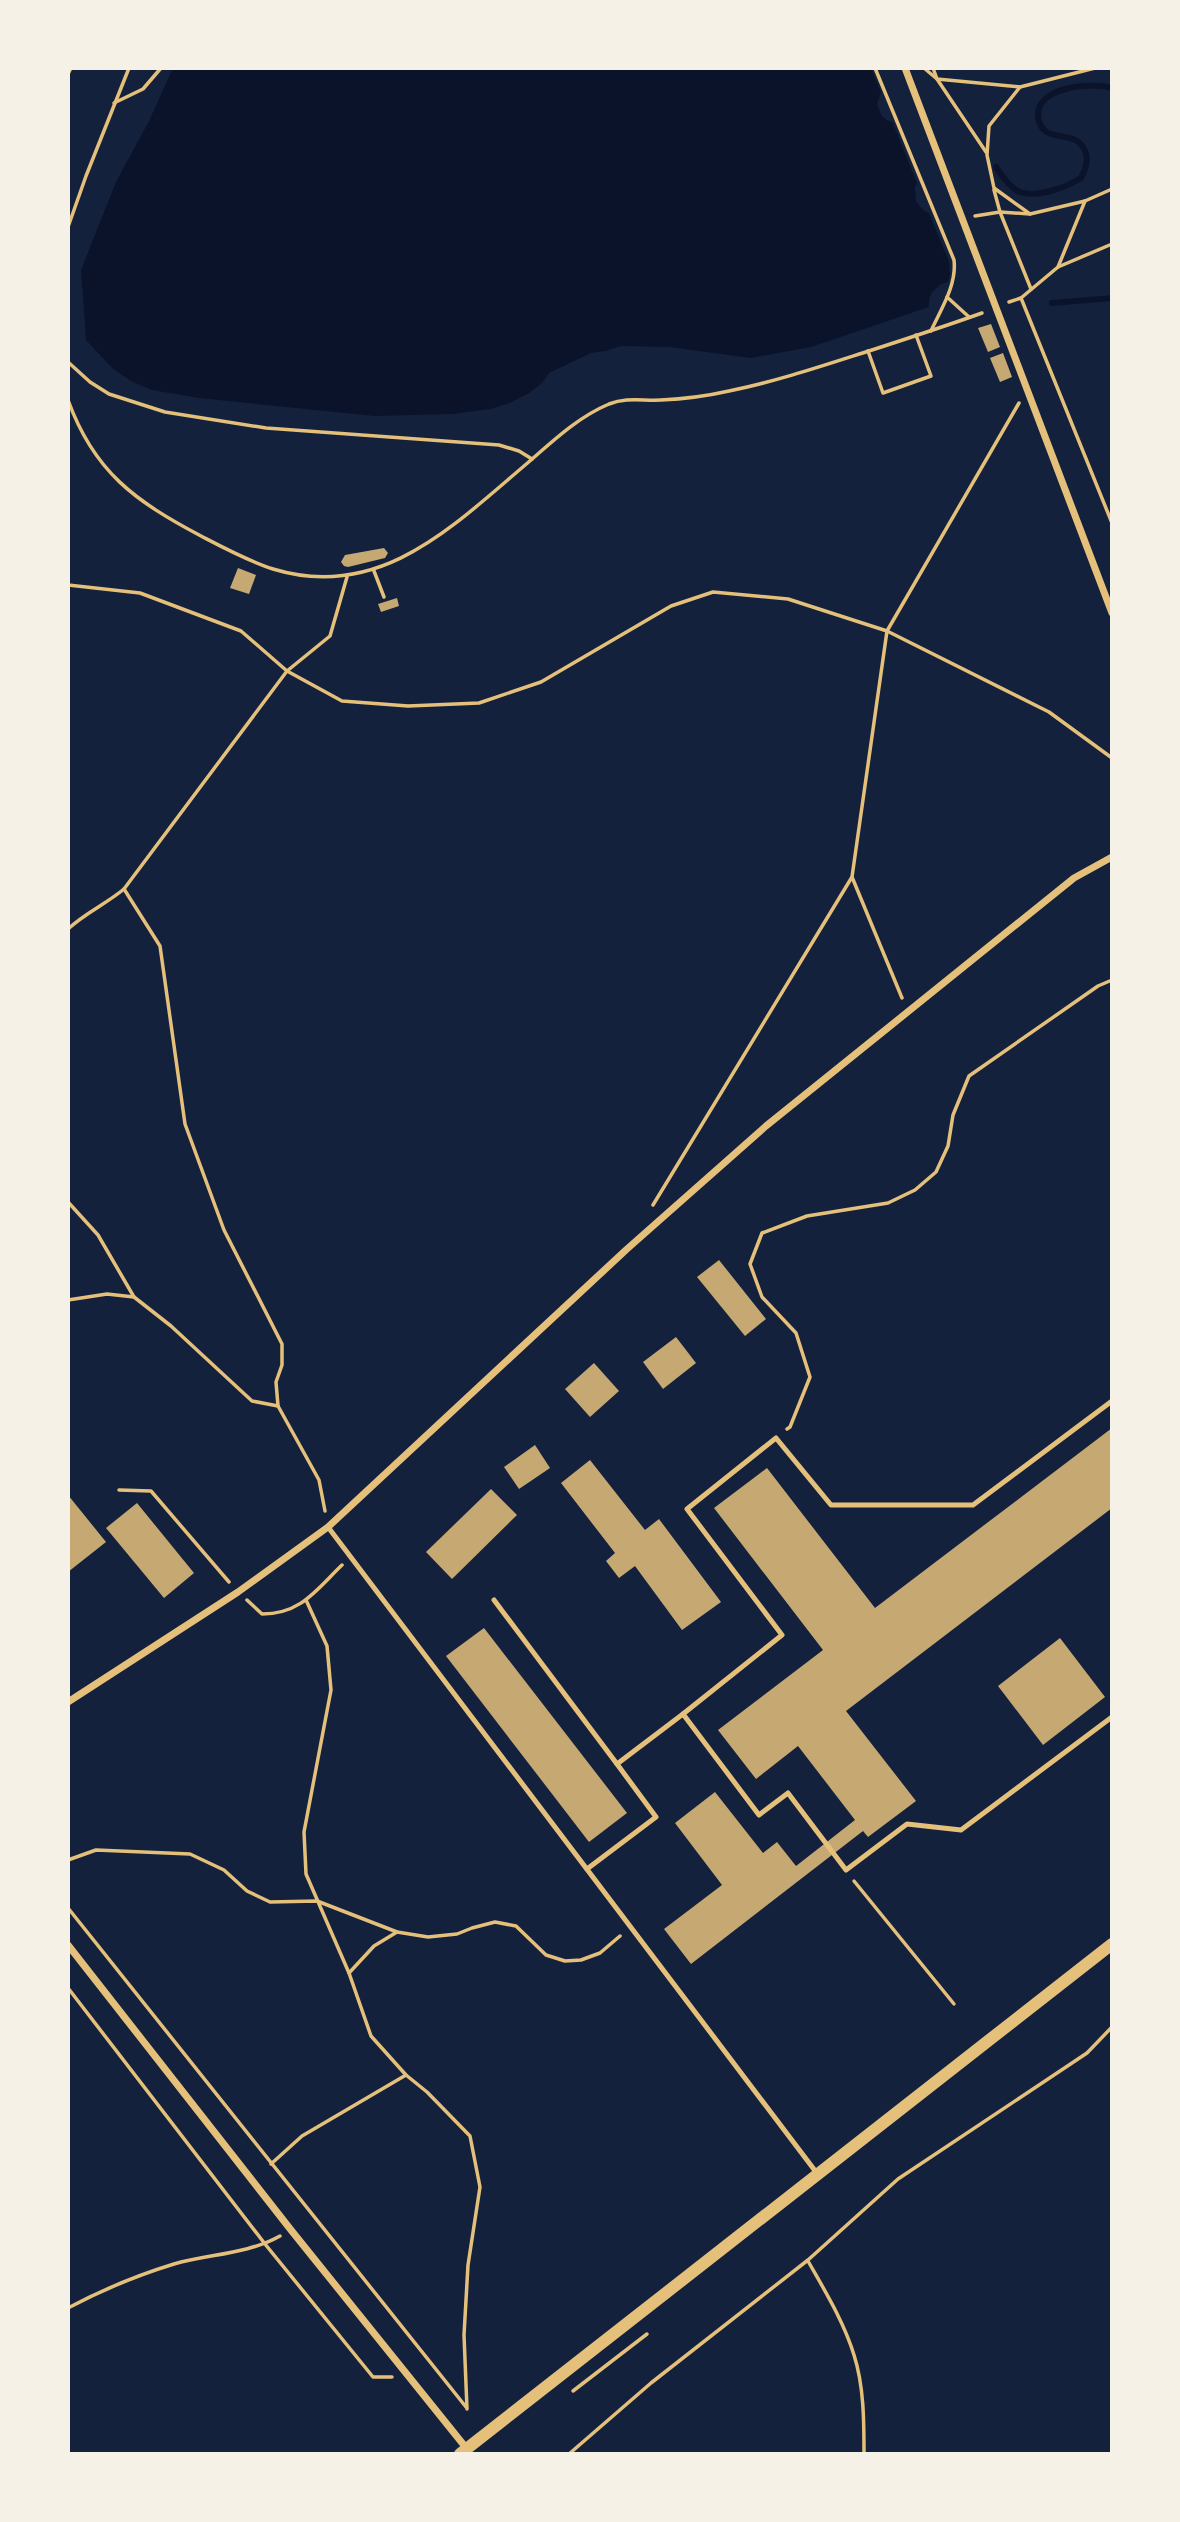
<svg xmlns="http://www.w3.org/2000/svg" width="1180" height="2522" font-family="'PT Sans',sans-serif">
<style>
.water{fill:#0b132b}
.pier{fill:#14213d}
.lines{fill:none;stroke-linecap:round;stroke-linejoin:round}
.stream{stroke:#0b132b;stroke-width:6}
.building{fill:#c6a872}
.path{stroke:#e5c07b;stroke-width:3.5}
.service{stroke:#e5c07b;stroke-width:5}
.minor{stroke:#e5c07b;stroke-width:7}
.tertiary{stroke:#e5c07b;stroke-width:12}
</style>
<rect width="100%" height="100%" fill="#14213d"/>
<polygon class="water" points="173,68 871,68 881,92 878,104 886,120 893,122 918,183 915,189 919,206 929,213 949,261 951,274 948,282 930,296 929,307 811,347 751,358 669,347 621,346 606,351 591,353 549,373 542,383 529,393 510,403 491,409 453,414 374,416 199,398 152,390 131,381 113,369 86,340 81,270 116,182 149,121"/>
<polygon class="pier" points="871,68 875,68 884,93 882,109 885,114 894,119 921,184 918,189 919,200 925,207 932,211 952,260 954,274 950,285 942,287 935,294 932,309 929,307 929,302 932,292 941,284 948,282 950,274 949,261 929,213 923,210 916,201 915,188 917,183 893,123 882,116 879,110 877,104 881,92"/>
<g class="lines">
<g class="stream">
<path d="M996 167C1002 176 1010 188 1020 192 1039 198 1066 187 1081 178 1086 168 1090 157 1083 147 1072 129 1045 144 1039 121 1030 87 1090 82 1112 88"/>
<polyline points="1052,303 1112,298"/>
</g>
</g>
<g class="building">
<polygon points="991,324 1000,347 988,352 978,328"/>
<polygon points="1003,353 1012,377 1000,382 990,358"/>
<polygon points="384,548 388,553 385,558 348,567 344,566 341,562 345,555"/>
<polygon points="238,568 256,575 249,594 230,588"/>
<polygon points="397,598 399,606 381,612 378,604"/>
<polygon points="719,1260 766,1319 745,1336 697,1277"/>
<polygon points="676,1337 696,1363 663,1389 643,1362"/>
<polygon points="594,1363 619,1391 590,1417 565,1389"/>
<polygon points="1112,1428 1112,1508 846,1711 916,1801 868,1837 863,1831 691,1964 664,1929 722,1885 675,1823 715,1792 763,1853 777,1842 796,1866 855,1820 798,1746 756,1779 718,1730 823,1650 714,1508 767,1468 875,1608"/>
<polygon points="535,1445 550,1468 519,1489 504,1467"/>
<polygon points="590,1460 645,1530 659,1519 721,1602 682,1630 635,1566 619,1578 606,1561 615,1553 561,1483"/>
<polygon points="491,1489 517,1515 452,1579 426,1552"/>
<polygon points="68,1495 106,1542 68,1572"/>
<polygon points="137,1503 194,1573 164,1598 106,1528"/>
<polygon points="484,1628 627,1813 589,1842 446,1656"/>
<polygon points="1060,1638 1105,1697 1043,1745 998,1686"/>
</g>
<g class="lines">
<g class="path">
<path d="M875 68 954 260C957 285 941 309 931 331"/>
<polyline points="924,68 937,79 1020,87 1095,68"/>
<polyline points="933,68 937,79 986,152"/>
<polyline points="68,74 71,68"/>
<polyline points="1020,87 989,126 987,155 994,188 1030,214"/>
<polyline points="114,103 143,89 161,68"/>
<polyline points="994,190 1000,212 1031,289"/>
<polyline points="975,216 1000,212 1030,214 1085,201 1112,189"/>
<polyline points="68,227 86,176 129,68"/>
<polyline points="1058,267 1085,201"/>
<polyline points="947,297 969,317"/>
<polyline points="1021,298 1112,523"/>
<polyline points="1009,302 1021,298 1058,267 1112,244"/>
<polyline points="868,351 883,393 931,376 916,335"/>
<polyline points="68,362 90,382 109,394 165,412 266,428 499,445 519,451 532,459"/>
<path d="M68 400C94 472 135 501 201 536 224 548 248 561 273 569 378 601 450 529 524 466 551 443 576 418 609 404 627 397 642 401 661 400 684 399 707 396 729 391 778 381 825 365 872 350 909 338 946 326 982 313"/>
<polyline points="374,571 384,597"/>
<polyline points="68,585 140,593 241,631 287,671 342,701 408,706 479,703 541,682 671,606 713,592 788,599 887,631 1049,712 1112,758"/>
<polyline points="852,877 902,998"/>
<polyline points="124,889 160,946 185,1124 224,1230 282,1344 282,1365 276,1382 278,1406 319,1480 325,1511"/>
<path d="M68 929C85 913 106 904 124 889L287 671 330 636 347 577"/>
<polyline points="68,1202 98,1235 134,1297 171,1326 252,1401 278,1406"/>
<polyline points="653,1205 852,877 887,631 1019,403"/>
<polyline points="68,1300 107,1294 134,1297"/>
<polyline points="787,1429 790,1427 810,1377 796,1333 762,1297 750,1264 762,1233 807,1216 888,1203 915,1190 936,1172 948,1146 953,1115 969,1076 1098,986 1112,980"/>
<polyline points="119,1490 151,1491 229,1582"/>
<path d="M247 1600 262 1614C301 1614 316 1590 342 1565"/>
<polyline points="306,1600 327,1646 331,1690 304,1832 306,1874 349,1973 371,2036 406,2075 427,2092 470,2136 480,2187 468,2265 464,2335 467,2409"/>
<polyline points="68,1860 96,1850 190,1854 224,1870 247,1891 270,1902 317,1901 397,1932 428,1937 457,1934 472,1928 495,1922 516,1926 546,1955 565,1961 581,1960 600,1953 620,1936"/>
<polyline points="854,1881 954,2004"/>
<polyline points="68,1908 466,2407"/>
<polyline points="349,1973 374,1946 397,1932"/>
<polyline points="68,1988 265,2244 373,2377 392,2377"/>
<polyline points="271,2164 302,2136 406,2075"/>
<path d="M808 2261C825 2291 844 2322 854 2355 864 2386 864 2422 864 2454"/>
<path d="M68 2308C102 2290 138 2275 174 2264 209 2254 248 2254 280 2236"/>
<polyline points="573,2391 647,2334"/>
<polyline points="569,2454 651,2383 808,2260 898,2179 1087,2053 1112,2027"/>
</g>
<g class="service">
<polyline points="328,1527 816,2172"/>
<polyline points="494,1600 617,1764"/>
<polyline points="683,1714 782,1635 687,1509 776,1438 831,1505 973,1505 1112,1401"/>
<polyline points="587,1869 656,1817 617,1764 683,1714 759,1815 788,1793 846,1870 907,1824 961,1830 1112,1717"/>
</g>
<g class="minor">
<polyline points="905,68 1112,613"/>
<polyline points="68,1702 238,1592 328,1527 627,1249 766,1126 1074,878 1112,857"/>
<polyline points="68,1945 291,2230 467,2449"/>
</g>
<polyline class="tertiary" points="460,2454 1112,1944"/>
</g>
<rect width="1180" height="2522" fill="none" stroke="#f6f1e7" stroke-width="140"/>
</svg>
